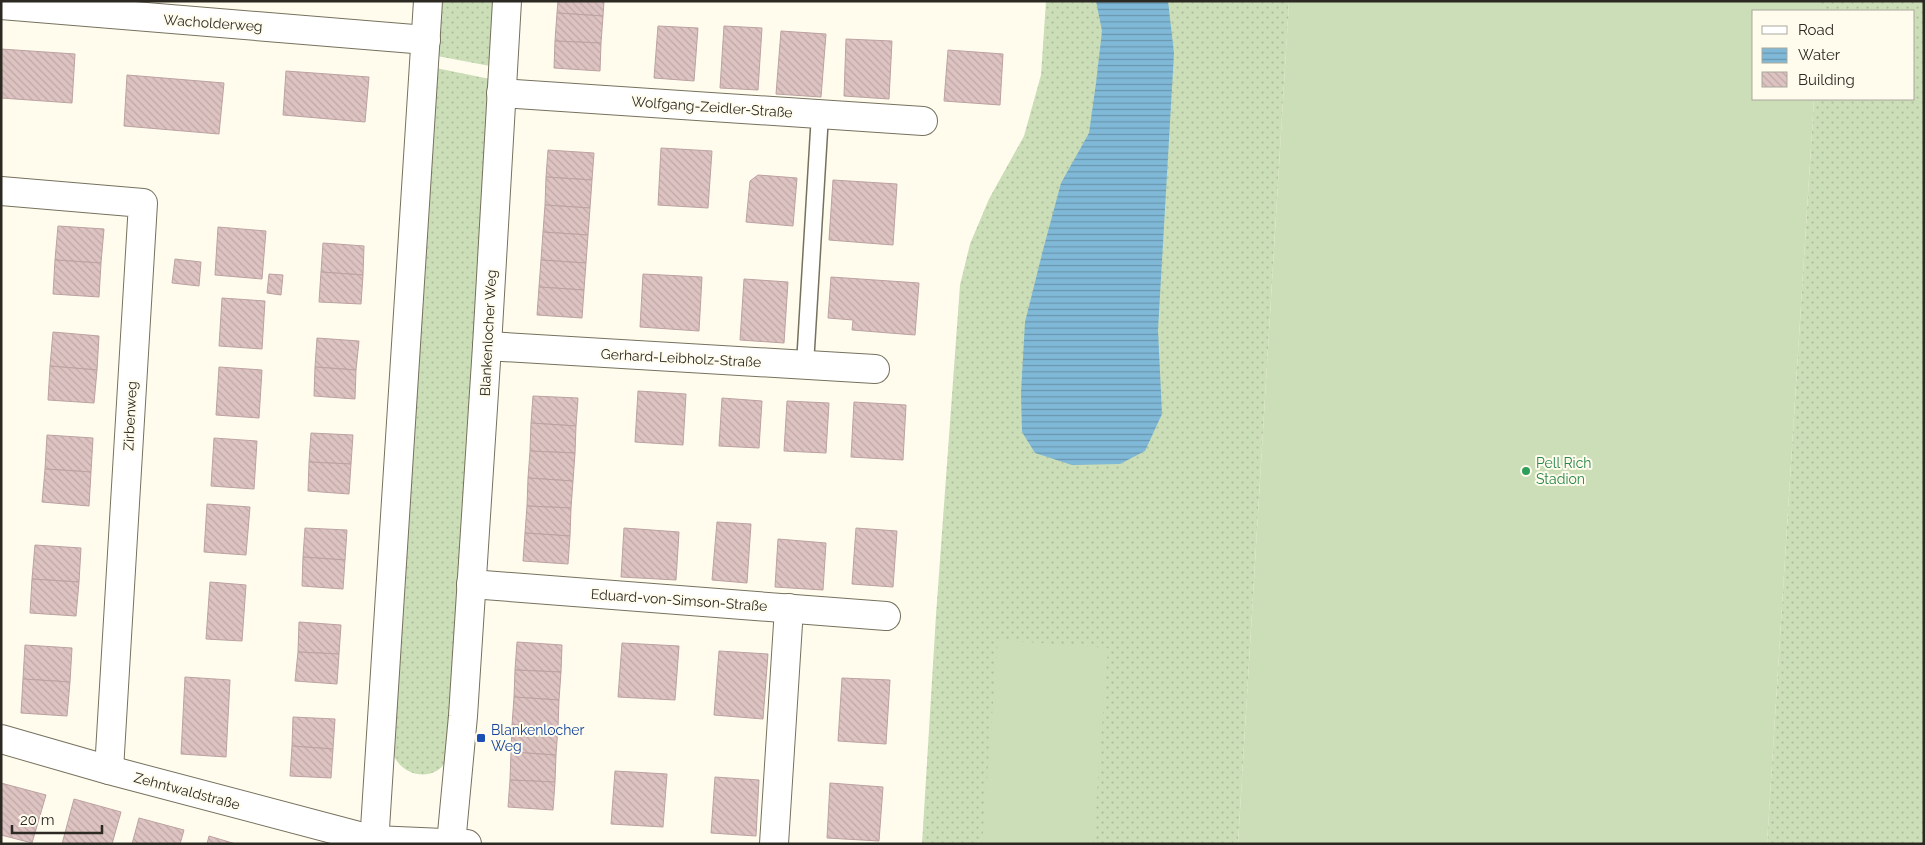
<svg xmlns="http://www.w3.org/2000/svg" width="1925" height="845" font-family="Raleway,sans-serif">
<style>
.grass{fill:url(#grass-dots)}
.garden{fill:#cbdeb7}
.water{fill:url(#water-rules)}
.building{fill:url(#building-back-hatch);stroke:#bca2a1}
.lines{fill:none;stroke-linecap:round;stroke-linejoin:round}
.lane-casing{stroke:#76715d;stroke-width:19}
.street-casing{stroke:#76715d;stroke-width:30}
.lane{stroke:#fff;stroke-width:16}
.street{stroke:#fff;stroke-width:28}
.leisure-dot{fill:#2e9e5b;stroke:#fffcee;stroke-width:2}
.transit-dot{fill:#1a4fb4;stroke:#fffcee;stroke-width:2}
.labels{text-anchor:middle;stroke-width:4;stroke-linejoin:round;paint-order:stroke}
.street-label{font-size:14px;fill:#2b2921;stroke:#fffcee}
.leisure-label{font-size:14px;fill:#27864d;stroke:#fffcee;text-anchor:start}
.transit-label{font-size:14px;fill:#164399;stroke:#fffcee;text-anchor:start}
</style>
<defs>
<pattern id="grass-dots" width="8" height="8" patternUnits="userSpaceOnUse" patternTransform="scale(1.25)"><rect width="8" height="8" fill="#cbdeb7"/><path d="M2 2h.1M6 6h.1" fill="none" stroke="#aebe9d" stroke-width="1.8" stroke-linecap="round"/></pattern>
<pattern id="water-rules" width="6" height="5" patternUnits="userSpaceOnUse" patternTransform="scale(1.25)"><rect width="6" height="5" fill="#80b9d8"/><path d="M0 2.5h6" fill="none" stroke="#6996af"/></pattern>
<pattern id="building-back-hatch" width="6" height="6" patternUnits="userSpaceOnUse" patternTransform="scale(1.25)"><rect width="6" height="6" fill="#ddc3c2"/><path d="M-1 5l2 2M0 0l6 6M5-1l2 2" fill="none" stroke="#bea8a6"/></pattern>
</defs>
<rect width="100%" height="100%" fill="#fffcee"/>
<g class="grass">
<polygon points="441,1 494,1 490,66 437,56"/>
<polygon points="1046,1 1289,1 1238,844 922,844 936,615 960,285 970,244 989,199 1024,136 1041,75"/>
<polygon points="1820,1 1924,1 1924,844 1767,844 1814,99 1914,99 1914,11 1820,11"/>
<path d="M436 68 490 79 452 748C450 753 448 759 445 763 431 783 401 775 393 754Z"/>
</g>
<g class="garden">
<polygon points="1289,1 1820,1 1820,11 1754,11 1754,99 1814,99 1767,844 1238,844"/>
<polygon points="998,640 1108,648 1093,844 982,844"/>
</g>
<polygon class="water" points="1096,1 1168,1 1174,53 1158,330 1162,414 1145,451 1120,464 1072,465 1035,453 1022,432 1021,393 1025,322 1043,250 1061,183 1089,133 1096,83 1102,31"/>
<g class="building">
<polygon points="558,1 604,1 603,16 557,13"/>
<polygon points="557,13 603,16 601,43 555,41"/>
<polygon points="658,26 698,28 694,81 654,78"/>
<polygon points="724,26 762,28 758,90 720,88"/>
<polygon points="781,31 826,34 821,97 776,94"/>
<polygon points="846,39 892,41 889,99 844,96"/>
<polygon points="555,41 601,43 600,71 554,68"/>
<polygon points="1,49 75,54 72,103 1,98"/>
<polygon points="948,50 1003,54 1000,105 944,101"/>
<polygon points="286,71 369,77 365,122 283,115"/>
<polygon points="127,75 224,83 219,134 124,126"/>
<polygon points="661,148 712,151 708,208 658,205"/>
<polygon points="548,150 594,153 592,180 546,177"/>
<polygon points="758,175 797,178 793,226 746,222 750,181"/>
<polygon points="546,177 592,180 590,208 545,205"/>
<polygon points="833,180 897,184 893,245 829,240"/>
<polygon points="545,205 590,208 588,235 543,232"/>
<polygon points="58,226 104,229 101,263 55,260"/>
<polygon points="218,227 266,231 262,279 215,275"/>
<polygon points="543,232 588,235 586,263 541,260"/>
<polygon points="323,243 364,246 363,275 321,272"/>
<polygon points="175,259 201,262 199,286 172,283"/>
<polygon points="55,260 101,263 99,297 53,294"/>
<polygon points="541,260 586,263 584,290 539,287"/>
<polygon points="321,272 363,275 361,304 319,302"/>
<polygon points="269,274 283,275 281,295 267,293"/>
<polygon points="643,274 702,277 699,331 640,327"/>
<polygon points="831,277 919,283 915,335 852,330 853,320 828,318"/>
<polygon points="744,279 788,282 784,343 740,340"/>
<polygon points="539,287 584,290 582,318 537,315"/>
<polygon points="222,298 265,301 262,349 219,346"/>
<polygon points="53,332 99,336 97,370 50,366"/>
<polygon points="317,338 359,341 356,370 315,367"/>
<polygon points="50,366 97,370 94,403 48,400"/>
<polygon points="219,367 262,370 259,418 216,415"/>
<polygon points="315,367 356,370 355,399 314,396"/>
<polygon points="638,391 686,394 683,445 635,442"/>
<polygon points="533,396 578,398 576,426 531,423"/>
<polygon points="722,398 762,401 759,448 719,446"/>
<polygon points="787,401 829,403 826,453 784,451"/>
<polygon points="854,402 906,405 903,460 851,457"/>
<polygon points="531,423 576,426 575,453 530,451"/>
<polygon points="311,433 353,435 351,464 309,462"/>
<polygon points="47,435 93,438 91,472 45,469"/>
<polygon points="214,438 257,441 254,489 211,486"/>
<polygon points="530,451 575,453 573,481 528,478"/>
<polygon points="309,462 351,464 349,494 308,491"/>
<polygon points="45,469 91,472 89,506 42,502"/>
<polygon points="528,478 573,481 571,508 527,506"/>
<polygon points="207,504 250,507 246,555 204,552"/>
<polygon points="527,506 571,508 570,536 525,533"/>
<polygon points="717,522 751,524 747,583 712,580"/>
<polygon points="305,528 347,530 345,560 303,557"/>
<polygon points="624,528 679,532 676,580 621,577"/>
<polygon points="856,528 897,531 893,587 852,584"/>
<polygon points="525,533 570,536 568,564 523,561"/>
<polygon points="778,539 826,543 823,590 775,587"/>
<polygon points="35,545 81,548 79,582 32,579"/>
<polygon points="303,557 345,560 343,589 302,586"/>
<polygon points="32,579 79,582 76,616 30,613"/>
<polygon points="210,582 246,585 242,641 206,639"/>
<polygon points="299,622 341,625 339,654 298,652"/>
<polygon points="517,642 562,645 561,672 515,670"/>
<polygon points="622,643 679,646 675,700 618,697"/>
<polygon points="25,645 72,648 70,682 23,679"/>
<polygon points="719,651 768,654 763,719 714,715"/>
<polygon points="298,652 339,654 337,684 295,681"/>
<polygon points="515,670 561,672 559,700 514,697"/>
<polygon points="185,677 230,680 226,757 181,754"/>
<polygon points="842,678 890,680 886,744 838,741"/>
<polygon points="23,679 70,682 67,716 21,713"/>
<polygon points="514,697 559,700 558,727 512,725"/>
<polygon points="293,717 335,719 333,749 292,746"/>
<polygon points="512,725 558,727 556,755 511,752"/>
<polygon points="292,746 333,749 331,778 290,776"/>
<polygon points="511,752 556,755 555,782 510,780"/>
<polygon points="615,771 667,774 663,827 611,824"/>
<polygon points="715,777 759,780 756,836 711,833"/>
<polygon points="510,780 555,782 553,810 508,807"/>
<polygon points="1,783 46,795 32,843 1,835"/>
<polygon points="830,783 883,787 879,841 827,838"/>
<polygon points="74,799 121,812 112,844 62,844"/>
<polygon points="139,818 184,830 180,844 132,844"/>
<polygon points="209,836 236,844 207,844"/>
</g>
<g class="lines">
<g class="lane-casing">
<polyline id="lane" points="805,365 820,114"/>
</g>
<g class="street-casing">
<g id="street">
<polyline points="1,5 426,40"/>
<polyline points="501,93 923,121"/>
<polyline points="1,191 143,203 109,770"/>
<polyline points="487,346 875,369"/>
<polyline points="471,584 886,616"/>
<polyline points="1,739 109,770 374,840 467,844"/>
<polyline points="374,844 428,1"/>
<polyline points="451,844 463,716 487,346 507,1"/>
<polyline points="774,844 789,608"/>
</g>
</g>
<use href="#lane" class="lane"/>
<use href="#street" class="street"/>
</g>
<circle class="leisure-dot" cx="1526" cy="471" r="5"/>
<rect class="transit-dot" x="476" y="733" width="10" height="10" rx="2.5"/>
<g class="labels">
<g class="street-label">
<text transform="translate(213 23) rotate(4)" y="5">Wacholderweg</text>
<text transform="translate(712 107) rotate(4)" y="5">Wolfgang-Zeidler-Straße</text>
<text transform="translate(488 333) rotate(-87)" y="5">Blankenlocher Weg</text>
<text transform="translate(681 358) rotate(3)" y="5">Gerhard-Leibholz-Straße</text>
<text transform="translate(130 416) rotate(-87)" y="5">Zirbenweg</text>
<text transform="translate(679 600) rotate(4)" y="5">Eduard-von-Simson-Straße</text>
<text transform="translate(187 791) rotate(15)" y="5">Zehntwaldstraße</text>
</g>
<g class="leisure-label">
<text x="1536" y="468">Pell Rich<tspan x="1536" dy="16">Stadion</tspan></text>
</g>
<g class="transit-label">
<text x="491" y="735">Blankenlocher<tspan x="491" dy="16">Weg</tspan></text>
</g>
</g>
<rect width="1925" height="845" fill="none" stroke="#2b2921" stroke-width="5"/>
<rect x="1752" y="10" width="162" height="90" fill="#fffcee" stroke="#aaa89c"/>
<rect x="1762" y="26" width="25" height="8" fill="#ffffff" stroke="#aaa89c"/>
<text x="1798" y="35" font-size="15" fill="#2b2921">Road</text>
<rect x="1762" y="48" width="25" height="15" fill="url(#water-rules)" stroke="#aaa89c"/>
<text x="1798" y="60" font-size="15" fill="#2b2921">Water</text>
<rect x="1762" y="72" width="25" height="15" fill="url(#building-back-hatch)" stroke="#aaa89c"/>
<text x="1798" y="85" font-size="15" fill="#2b2921">Building</text>
<path d="M12 825v8h90v-8" fill="none" stroke="#2b2921" stroke-width="2.5"/>
<text x="20" y="825" font-size="15" fill="#2b2921" stroke="#fffcee" stroke-width="4" paint-order="stroke">20 m</text>
</svg>
